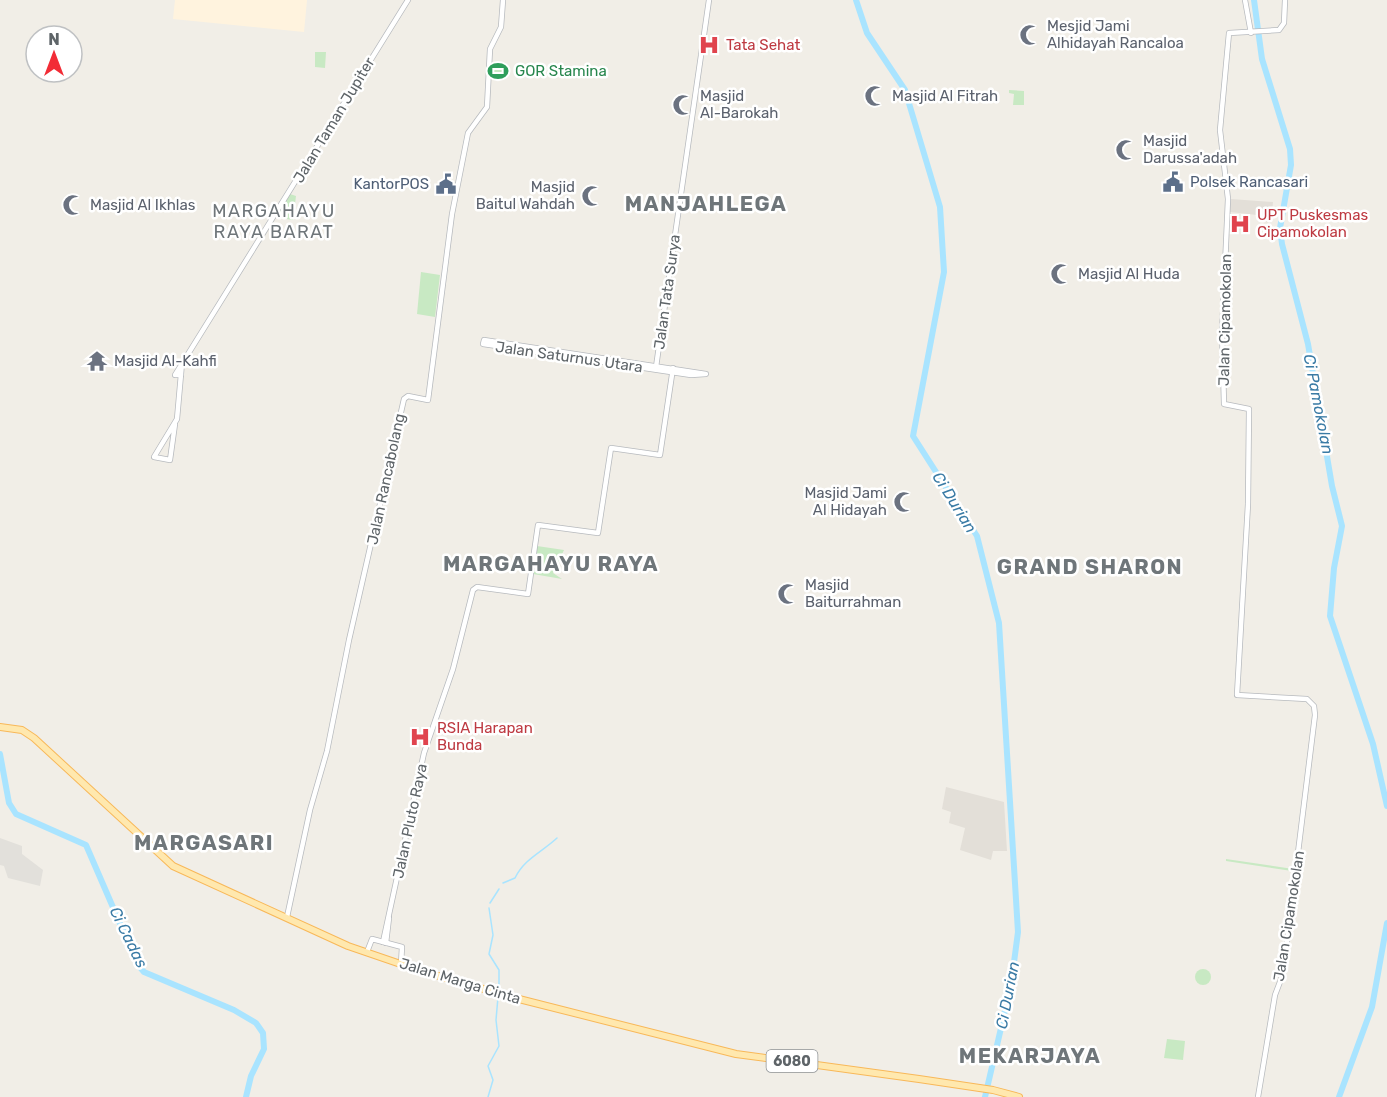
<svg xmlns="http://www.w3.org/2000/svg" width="1387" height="1097" font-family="Rubik,sans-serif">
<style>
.commercial{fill:#fff3de}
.industrial{fill:#e2e0db}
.education{fill:#e3dfd8}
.green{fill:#c8e9c3}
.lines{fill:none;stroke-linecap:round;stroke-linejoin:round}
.stream{stroke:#a9e4ff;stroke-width:1.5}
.river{stroke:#a9e4ff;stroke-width:6}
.tertiary-casing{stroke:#b7babe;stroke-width:6}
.primary-casing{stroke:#f8b859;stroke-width:8}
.tertiary{stroke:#fff;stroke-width:4.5}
.primary{stroke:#ffe8ae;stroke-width:6}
.labels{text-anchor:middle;stroke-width:5;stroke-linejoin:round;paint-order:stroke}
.shield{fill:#fff;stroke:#8e9295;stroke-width:1.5}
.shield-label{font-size:14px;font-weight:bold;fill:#5e6468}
.worship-label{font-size:15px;fill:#5b616d;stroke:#fff;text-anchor:start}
.health-label{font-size:15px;fill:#be3a42;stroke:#fff;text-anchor:start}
.leisure-label{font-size:15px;fill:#27864d;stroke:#fff;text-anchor:start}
.street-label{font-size:15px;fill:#5e6468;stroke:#fff}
.service-label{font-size:15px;fill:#4e5e75;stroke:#fff;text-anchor:start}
.water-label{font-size:16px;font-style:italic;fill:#3a7ba5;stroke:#fff}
.quarter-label{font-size:18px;letter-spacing:1.5px;fill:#6f767a;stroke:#fff}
.district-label{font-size:21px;font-weight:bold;letter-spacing:1.5px;fill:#6f767a;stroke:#fff}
</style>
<rect width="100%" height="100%" fill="#f1eee7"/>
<polygon class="commercial" points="175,0 307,0 304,32 173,19"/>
<polygon class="industrial" points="0,838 22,846 22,854 43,870 40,886 8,878 4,866 0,865"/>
<g class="education">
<polygon points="1231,199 1273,202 1271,223 1257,221 1257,215 1230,212"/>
<polygon points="946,787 1004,802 1007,851 993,851 991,860 960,850 965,828 949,823 951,812 942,809"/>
</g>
<g class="green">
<polygon points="315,52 326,52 325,68 315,67"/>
<polygon points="504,63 506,77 490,78 490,65"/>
<polygon points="1009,90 1024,91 1024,105 1013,105 1014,94 1009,93"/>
<polygon points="290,194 296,196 293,220 280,218 278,213"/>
<polygon points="421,272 440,275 435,317 417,314"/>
<polygon points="537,546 564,550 553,573 562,579 533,574"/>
<polygon points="1226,859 1293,869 1292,871 1226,861"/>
<circle cx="1203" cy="977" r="8"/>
<polygon points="1167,1039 1185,1041 1183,1060 1164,1058"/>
</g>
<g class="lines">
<g class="stream">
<path d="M503 883 515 878C524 859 542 852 557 838"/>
<polyline points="490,903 499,889"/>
<polyline points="489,908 493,935 489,954 499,970 499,992"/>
<polyline points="488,1097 493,1080 488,1066 499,1046 496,1020 498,997"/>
</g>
<g class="river">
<polyline points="856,0 867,33 905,90 940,207 944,272 913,436 977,536 999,623 1018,932 1011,985 985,1097"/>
<polyline points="1254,0 1262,59 1290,149 1291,165 1280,228 1282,244 1308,344 1332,486 1342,526 1334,568 1330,616 1373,744 1387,806"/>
<polyline points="0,754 9,803 16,814 86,845 138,965 144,972 234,1010 256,1023 263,1033 264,1049 251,1076 246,1097"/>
<polyline points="1339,1097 1372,1007 1387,923"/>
</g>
<g class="tertiary-casing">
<g id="tertiary">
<polyline points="1245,0 1251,33"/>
<polygon points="484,340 706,374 691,375 483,344"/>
<polyline points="656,367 709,0"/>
<polyline points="181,375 175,375 408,0"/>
<polyline points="175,424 170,460 154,457 177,419 182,363"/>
<polyline points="287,917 310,810 327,751 349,640 404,399 408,396 428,400 452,214 468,133 487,107 490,49 501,27 503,0"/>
<polyline points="383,942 424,753 453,669 473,590 477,587 528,594 538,525 598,533 611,448 660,455 673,368"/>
<polyline points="386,943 389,918"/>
<polyline points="367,952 372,939 402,947 401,964"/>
<polyline points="1258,1097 1275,995 1283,974 1315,715 1314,706 1307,699 1237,695 1248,504 1249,409 1224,404 1222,333 1228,199 1220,130 1229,33 1279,30 1284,23 1285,0"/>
</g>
</g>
<g class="primary-casing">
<polyline id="primary" points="0,727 22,730 34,738 173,866 348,946 418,970 515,998 736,1054 919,1079 993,1090 1019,1097"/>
</g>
<use href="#tertiary" class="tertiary"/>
<use href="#primary" class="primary"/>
</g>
<defs>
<g id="mosque-bare" transform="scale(1.62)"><path d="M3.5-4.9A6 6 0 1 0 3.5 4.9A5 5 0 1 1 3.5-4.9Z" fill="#6b7280" stroke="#fff" stroke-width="2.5" paint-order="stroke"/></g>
<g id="hospital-bare" transform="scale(1.62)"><path d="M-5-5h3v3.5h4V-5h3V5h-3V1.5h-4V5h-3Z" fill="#e0444e" stroke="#fff" stroke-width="2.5" paint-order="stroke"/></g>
<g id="stadium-bare" transform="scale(1.62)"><path d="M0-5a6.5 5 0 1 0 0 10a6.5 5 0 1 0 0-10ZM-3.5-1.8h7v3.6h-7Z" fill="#2e9e5b" stroke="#fff" stroke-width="2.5" paint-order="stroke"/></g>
<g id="civic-bare" transform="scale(1.62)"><path d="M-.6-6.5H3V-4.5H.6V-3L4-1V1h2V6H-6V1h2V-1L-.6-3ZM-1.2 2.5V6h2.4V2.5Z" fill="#5c6f8a" stroke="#fff" stroke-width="2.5" paint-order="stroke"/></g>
<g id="temple-bare" transform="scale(1.62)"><path d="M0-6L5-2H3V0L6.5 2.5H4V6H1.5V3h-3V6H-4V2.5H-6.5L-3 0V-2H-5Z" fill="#6b7280" stroke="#fff" stroke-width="2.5" paint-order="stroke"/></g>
</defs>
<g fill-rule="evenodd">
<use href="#mosque-bare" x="1030" y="35"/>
<use href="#hospital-bare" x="709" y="45"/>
<use href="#stadium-bare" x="498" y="71"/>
<use href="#mosque-bare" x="875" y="96"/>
<use href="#mosque-bare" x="683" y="105"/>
<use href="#mosque-bare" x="1126" y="150"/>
<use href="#civic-bare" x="1173" y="182"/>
<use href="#civic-bare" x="446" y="184"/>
<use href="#mosque-bare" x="592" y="196"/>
<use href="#mosque-bare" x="73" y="205"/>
<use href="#hospital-bare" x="1240" y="224"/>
<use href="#mosque-bare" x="1061" y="274"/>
<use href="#temple-bare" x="97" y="361"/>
<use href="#mosque-bare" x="904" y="502"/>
<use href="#mosque-bare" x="788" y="594"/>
<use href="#hospital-bare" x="420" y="737"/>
</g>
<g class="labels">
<rect class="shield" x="766.5" y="1050" width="51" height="22" rx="4.5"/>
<g class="shield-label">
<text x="792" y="1066">6080</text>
</g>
<g class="worship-label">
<text x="1047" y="31">Mesjid Jami<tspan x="1047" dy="17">Alhidayah Rancaloa</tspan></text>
<text x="700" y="101">Masjid<tspan x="700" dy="17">Al-Barokah</tspan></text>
<text x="892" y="101">Masjid Al Fitrah</text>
<text x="1143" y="146">Masjid<tspan x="1143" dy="17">Darussa'adah</tspan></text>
<text x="575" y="192" text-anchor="end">Masjid<tspan x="575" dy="17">Baitul Wahdah</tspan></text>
<text x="90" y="210">Masjid Al Ikhlas</text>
<text x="1078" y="279">Masjid Al Huda</text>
<text x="114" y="366">Masjid Al-Kahfi</text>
<text x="887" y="498" text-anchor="end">Masjid Jami<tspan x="887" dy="17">Al Hidayah</tspan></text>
<text x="805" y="590">Masjid<tspan x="805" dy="17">Baiturrahman</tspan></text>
</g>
<g class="health-label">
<text x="726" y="50">Tata Sehat</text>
<text x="1257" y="220">UPT Puskesmas<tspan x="1257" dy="17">Cipamokolan</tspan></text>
<text x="437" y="733">RSIA Harapan<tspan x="437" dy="17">Bunda</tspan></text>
</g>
<g class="leisure-label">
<text x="515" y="76">GOR Stamina</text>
</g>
<g class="street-label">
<text transform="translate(334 120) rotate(-59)" y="5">Jalan Taman Jupiter</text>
<text transform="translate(667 292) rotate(-82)" y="5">Jalan Tata Surya</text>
<text transform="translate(1225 320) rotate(-89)" y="5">Jalan Cipamokolan</text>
<text transform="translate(569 357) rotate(8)" y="5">Jalan Saturnus Utara</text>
<text transform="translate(386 479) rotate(-78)" y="5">Jalan Rancabolang</text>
<text transform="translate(410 821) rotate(-78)" y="5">Jalan Pluto Raya</text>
<text transform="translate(1289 916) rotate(-81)" y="5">Jalan Cipamokolan</text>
<text transform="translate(460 981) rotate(17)" y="5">Jalan Marga Cinta</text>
</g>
<g class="service-label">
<text x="1190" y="187">Polsek Rancasari</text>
<text x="429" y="189" text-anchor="end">KantorPOS</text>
</g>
<g class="water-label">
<text transform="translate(1319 404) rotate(79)" y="6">Ci Pamokolan</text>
<text transform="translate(955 502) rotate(58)" y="6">Ci Durian</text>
<text transform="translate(129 937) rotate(64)" y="6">Ci Cadas</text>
<text transform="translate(1007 995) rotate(-79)" y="6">Ci Durian</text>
</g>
<g class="quarter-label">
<text x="274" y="217">MARGAHAYU<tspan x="274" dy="21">RAYA BARAT</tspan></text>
</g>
<g class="district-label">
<text x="706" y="211">MANJAHLEGA</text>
<text x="551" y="571">MARGAHAYU RAYA</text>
<text x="1090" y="574">GRAND SHARON</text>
<text x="204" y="850">MARGASARI</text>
<text x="1030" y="1063">MEKARJAYA</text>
</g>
</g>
<g transform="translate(54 54)"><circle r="28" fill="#ffffff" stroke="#bfc1c3" stroke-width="1.5"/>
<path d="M0-4.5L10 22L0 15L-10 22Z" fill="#f22c36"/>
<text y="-9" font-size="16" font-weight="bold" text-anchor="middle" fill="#5e6468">N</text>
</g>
</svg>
